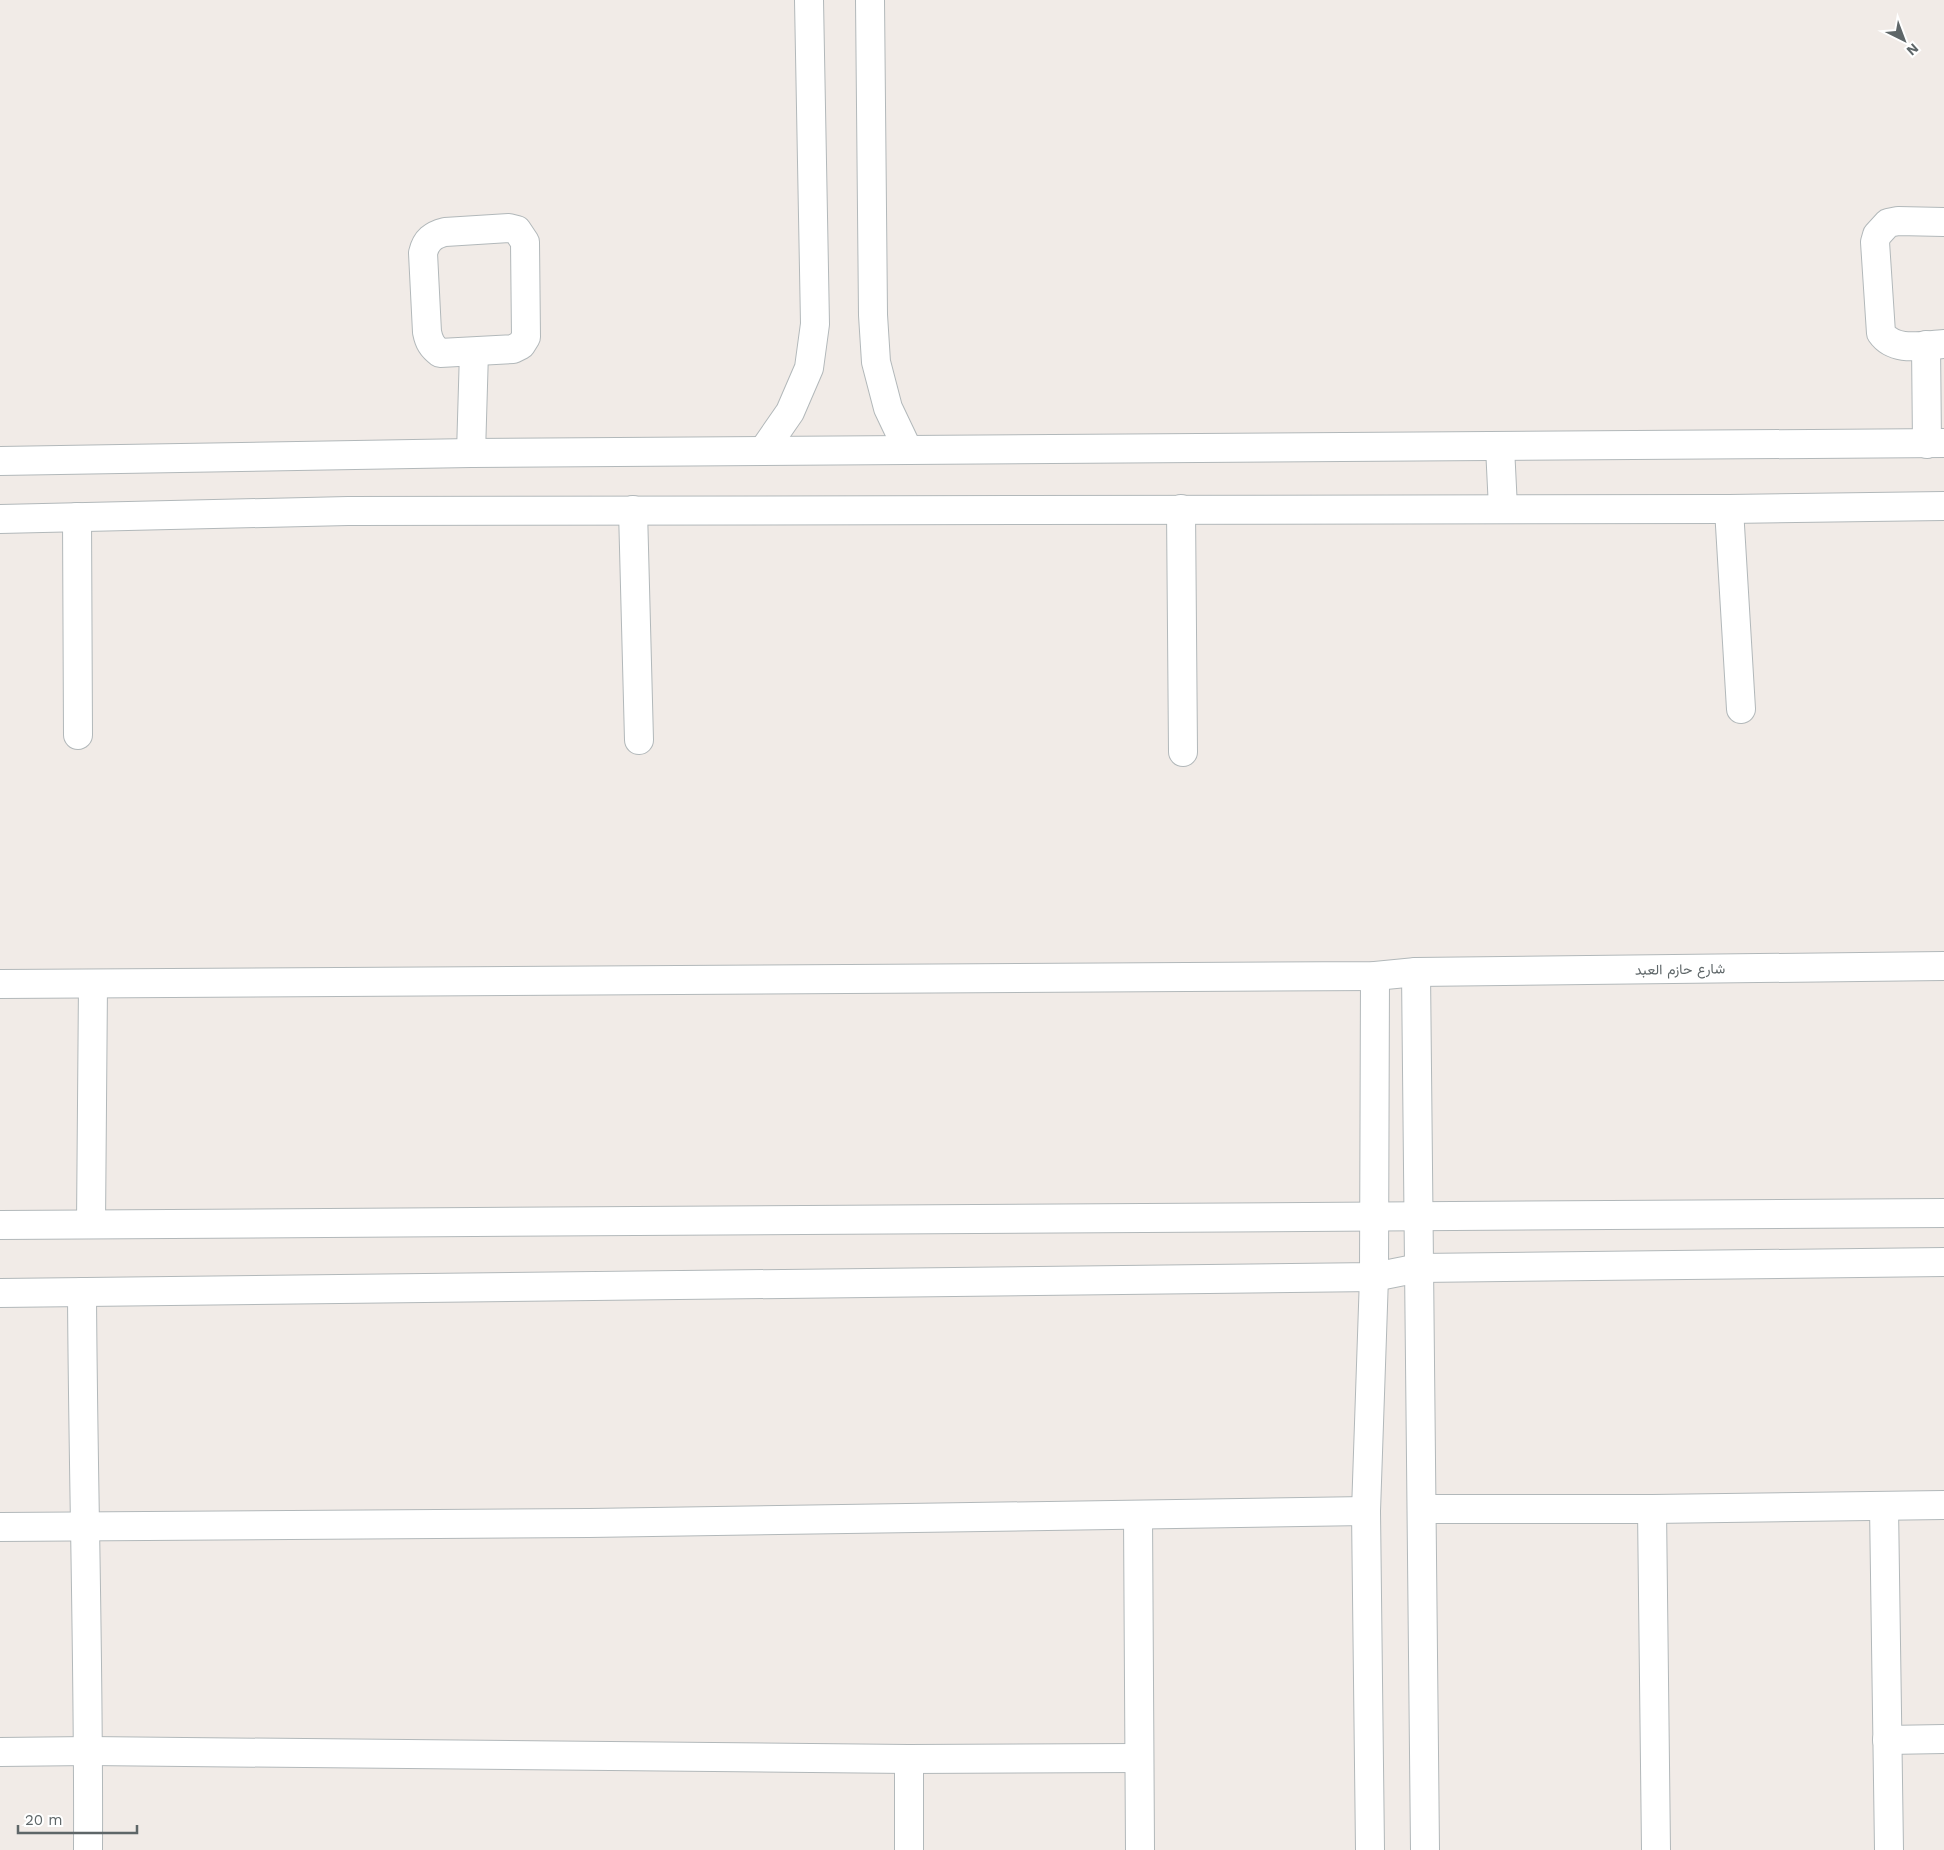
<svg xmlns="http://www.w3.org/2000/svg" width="1944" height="1850" font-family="'Work Sans',Vazirmatn,sans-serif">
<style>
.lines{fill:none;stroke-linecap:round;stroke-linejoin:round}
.minor-casing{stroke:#b2b8ba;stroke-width:30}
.minor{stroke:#fff;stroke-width:28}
.labels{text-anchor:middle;stroke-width:4;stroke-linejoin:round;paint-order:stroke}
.street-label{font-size:14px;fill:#5e6668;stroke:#fff}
</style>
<rect width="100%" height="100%" fill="#f1ebe7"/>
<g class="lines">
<g class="minor-casing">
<g id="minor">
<polyline points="870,0 873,315 876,362 888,408 908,450"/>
<path d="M1944 222 1898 221 1888 223 1877 235 1875 242 1881 333C1895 353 1923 345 1944 344"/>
<path d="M509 228 517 230 525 242 526 337 521 345 513 349 440 353C432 347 429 342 427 332L423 253C426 240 433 235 445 232Z"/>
<polyline points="1926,345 1927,444"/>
<polyline points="1500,447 1503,508"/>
<polyline points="763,451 790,412 809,368 815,324 809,0"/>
<polyline points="471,453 474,352"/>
<polyline points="0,461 471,453 1944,443"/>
<polyline points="1181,509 1183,752"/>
<polyline points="1729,509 1741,709"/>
<polyline points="633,510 639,740"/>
<polyline points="77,517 78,735"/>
<polyline points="0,519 348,511 1729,509 1944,506"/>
<polyline points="1416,972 1425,1850"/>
<polyline points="0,984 1375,976 1416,972 1944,966"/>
<polyline points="91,1224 93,984"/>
<polyline points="0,1225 1944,1213"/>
<path d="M82 1292C83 1478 89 1664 88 1850"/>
<polyline points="0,1293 1374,1277 1419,1268 1944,1262"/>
<polyline points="1884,1506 1889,1850"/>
<polyline points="1422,1509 1652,1509 1944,1505"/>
<polyline points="1652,1509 1656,1850"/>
<polyline points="1138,1515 1140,1850"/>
<polyline points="0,1527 589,1523 1366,1511"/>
<polyline points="1887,1740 1944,1739"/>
<polyline points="0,1752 89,1751 909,1759 1139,1758"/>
<polyline points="909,1759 909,1850"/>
<polyline points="1370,1850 1366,1511 1374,1277 1375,976"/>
</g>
</g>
<use href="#minor" class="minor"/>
</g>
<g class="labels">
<g class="street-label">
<text transform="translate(1680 969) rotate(-1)" y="5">شارع حازم العبد</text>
</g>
</g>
<g transform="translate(1904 40) rotate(138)" stroke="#ffffff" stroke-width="4" paint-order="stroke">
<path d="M0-4L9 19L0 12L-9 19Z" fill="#5e6668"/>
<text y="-8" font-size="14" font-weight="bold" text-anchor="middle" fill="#5e6668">N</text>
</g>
<path d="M18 1825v8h119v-8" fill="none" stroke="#5e6668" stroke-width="2.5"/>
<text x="25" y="1825" font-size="15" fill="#5e6668" stroke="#ffffff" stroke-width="4" paint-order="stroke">20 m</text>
</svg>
